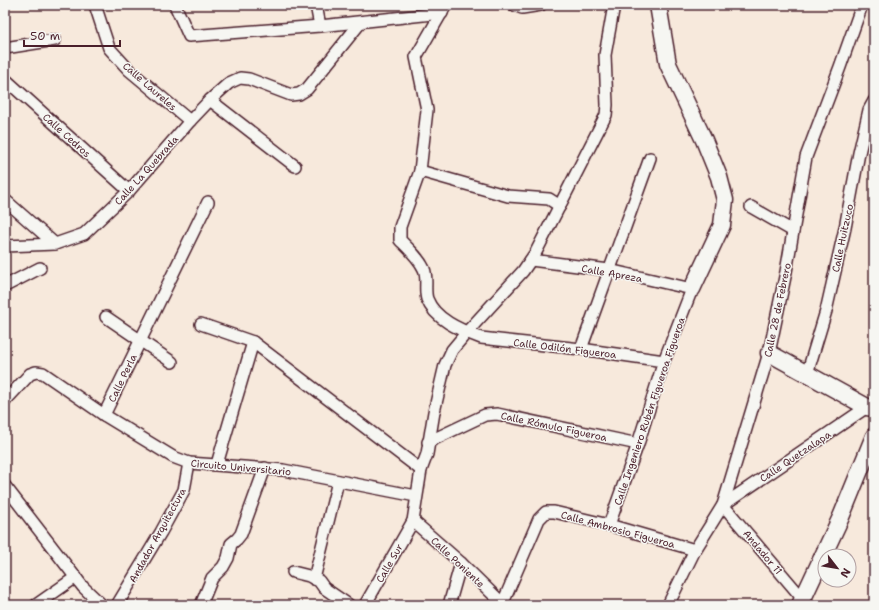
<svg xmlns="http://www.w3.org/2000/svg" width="879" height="610" font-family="'Shantell Sans',sans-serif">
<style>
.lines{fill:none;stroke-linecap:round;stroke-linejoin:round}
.street-casing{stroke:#4a1f2b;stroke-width:14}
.secondary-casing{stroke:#4a1f2b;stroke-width:19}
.street{stroke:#f6f6f2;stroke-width:11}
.secondary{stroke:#f6f6f2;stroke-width:16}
.labels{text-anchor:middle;stroke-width:3;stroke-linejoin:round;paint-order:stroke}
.street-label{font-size:10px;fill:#4a1f2b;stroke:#f6f6f2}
</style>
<rect width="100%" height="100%" fill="#f7e9dc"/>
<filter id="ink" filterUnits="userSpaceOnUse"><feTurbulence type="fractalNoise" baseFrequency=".025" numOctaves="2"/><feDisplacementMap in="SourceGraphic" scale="8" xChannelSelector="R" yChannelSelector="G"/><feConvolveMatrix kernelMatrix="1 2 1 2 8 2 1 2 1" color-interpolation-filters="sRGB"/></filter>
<g filter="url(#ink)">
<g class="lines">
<g class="street-casing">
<g id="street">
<polyline points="95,5 109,48 129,70 190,121"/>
<polyline points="175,5 189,36 320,26 442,13"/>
<polyline points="316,5 320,26"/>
<path d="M446 5 416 57 427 110 420 171 400 227V240C409 249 419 258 424 269 428 278 424 290 427 299 435 320 461 330 481 338L581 349 664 361"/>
<polyline points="514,5 522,8 541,5"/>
<polyline points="5,48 55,40"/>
<polyline points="5,79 129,191"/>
<polyline points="210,100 295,166"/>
<polyline points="420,171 508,196 549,199 560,206"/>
<polyline points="5,200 55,244"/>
<polyline points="751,207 793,231"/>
<polyline points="5,246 55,244 84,234 129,191 190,121 210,100 229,83 240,78 249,79 291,95 299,94 307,89 361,22"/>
<polyline points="531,260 609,270 692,289 664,361 638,444 609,525"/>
<polyline points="5,286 40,268"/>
<polyline points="106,317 172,362"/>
<polyline points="201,324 253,342 421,470"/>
<polyline points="581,349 650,158"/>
<polyline points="807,374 826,311 845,228 859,153 869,110 874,101"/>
<polyline points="5,401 30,374 36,372 43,373 104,415 173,457 189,463 283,470 416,496"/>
<polyline points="104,415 208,202"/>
<polyline points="428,442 485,415 497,414 638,444"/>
<polyline points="217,464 253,342"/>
<polyline points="5,486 83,587 102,605"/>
<polyline points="413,521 461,563 503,604"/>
<polyline points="293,572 309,576 319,581 324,588 349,605"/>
<polyline points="314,579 338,481"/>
<polyline points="803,599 723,505 867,407"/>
<polyline points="36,605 76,577"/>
<polyline points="117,605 161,532 184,490 189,463"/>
<polyline points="201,605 212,578 223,567 228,558 231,544 237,539 241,534 265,468"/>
<polyline points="365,605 413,521 421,470 427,454 434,412 445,365 452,350 467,332 523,271 536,252 606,115 607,105 605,55 614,5"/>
<polyline points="449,605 461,563"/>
<polyline points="502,605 539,519 546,512 554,512 609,525 695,550"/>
<polyline points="668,605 695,550 723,505 769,353 786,272 806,157 840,67 862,5"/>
</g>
</g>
<g class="secondary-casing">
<g id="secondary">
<polyline points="658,5 668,64 704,140 719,177 725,200 722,225 692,289"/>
<polyline points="769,353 867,407 874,408"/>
<polyline points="800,605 841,517 874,436"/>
</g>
</g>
<use href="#street" class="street"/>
<use href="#secondary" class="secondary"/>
</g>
</g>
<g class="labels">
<g class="street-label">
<text transform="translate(150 86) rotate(41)" y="4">Calle Laureles</text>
<text transform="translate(67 135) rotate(42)" y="4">Calle Cedros</text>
<text transform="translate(146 170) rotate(-48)" y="4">Calle La Quebrada</text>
<text transform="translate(842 238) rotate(-78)" y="4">Calle Huitzuco</text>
<text transform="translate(612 273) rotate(10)" y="4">Calle Apreza</text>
<text transform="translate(777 310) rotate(-78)" y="4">Calle 28 de Febrero</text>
<text transform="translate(565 348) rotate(7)" y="4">Calle Odilón Figueroa</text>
<text transform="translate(122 378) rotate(-64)" y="4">Calle Perla</text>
<text transform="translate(649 411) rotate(-71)" y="4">Calle Ingeniero Rubén Figueroa Figueroa</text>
<text transform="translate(554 426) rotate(12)" y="4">Calle Rómulo Figueroa</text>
<text transform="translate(795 456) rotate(-34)" y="4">Calle Quetzalapa</text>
<text transform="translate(241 467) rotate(5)" y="4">Circuito Universitario</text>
<text transform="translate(618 529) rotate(15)" y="4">Calle Ambrosio Figueroa</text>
<text transform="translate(157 535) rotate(-61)" y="4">Andador Arquitectura</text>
<text transform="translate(763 552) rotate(50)" y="4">Andador 11</text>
<text transform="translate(458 562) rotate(43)" y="4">Calle Poniente</text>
<text transform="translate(389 563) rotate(-60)" y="4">Calle Sur</text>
</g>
</g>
<rect width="879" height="610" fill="none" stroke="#f6f6f2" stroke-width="20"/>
<rect x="10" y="10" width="859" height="590" fill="none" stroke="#4a1f2b" stroke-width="1.5" filter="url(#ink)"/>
<g transform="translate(837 568) rotate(121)"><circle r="19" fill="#f6f6f2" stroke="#b1a0a2"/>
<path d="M0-3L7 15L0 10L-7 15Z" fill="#4a1f2b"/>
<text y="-6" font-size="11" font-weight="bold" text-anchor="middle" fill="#4a1f2b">N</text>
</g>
<path d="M24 40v6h96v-6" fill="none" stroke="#4a1f2b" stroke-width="2"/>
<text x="30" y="40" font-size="12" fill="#4a1f2b" stroke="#f6f6f2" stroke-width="3" paint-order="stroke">50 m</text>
</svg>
